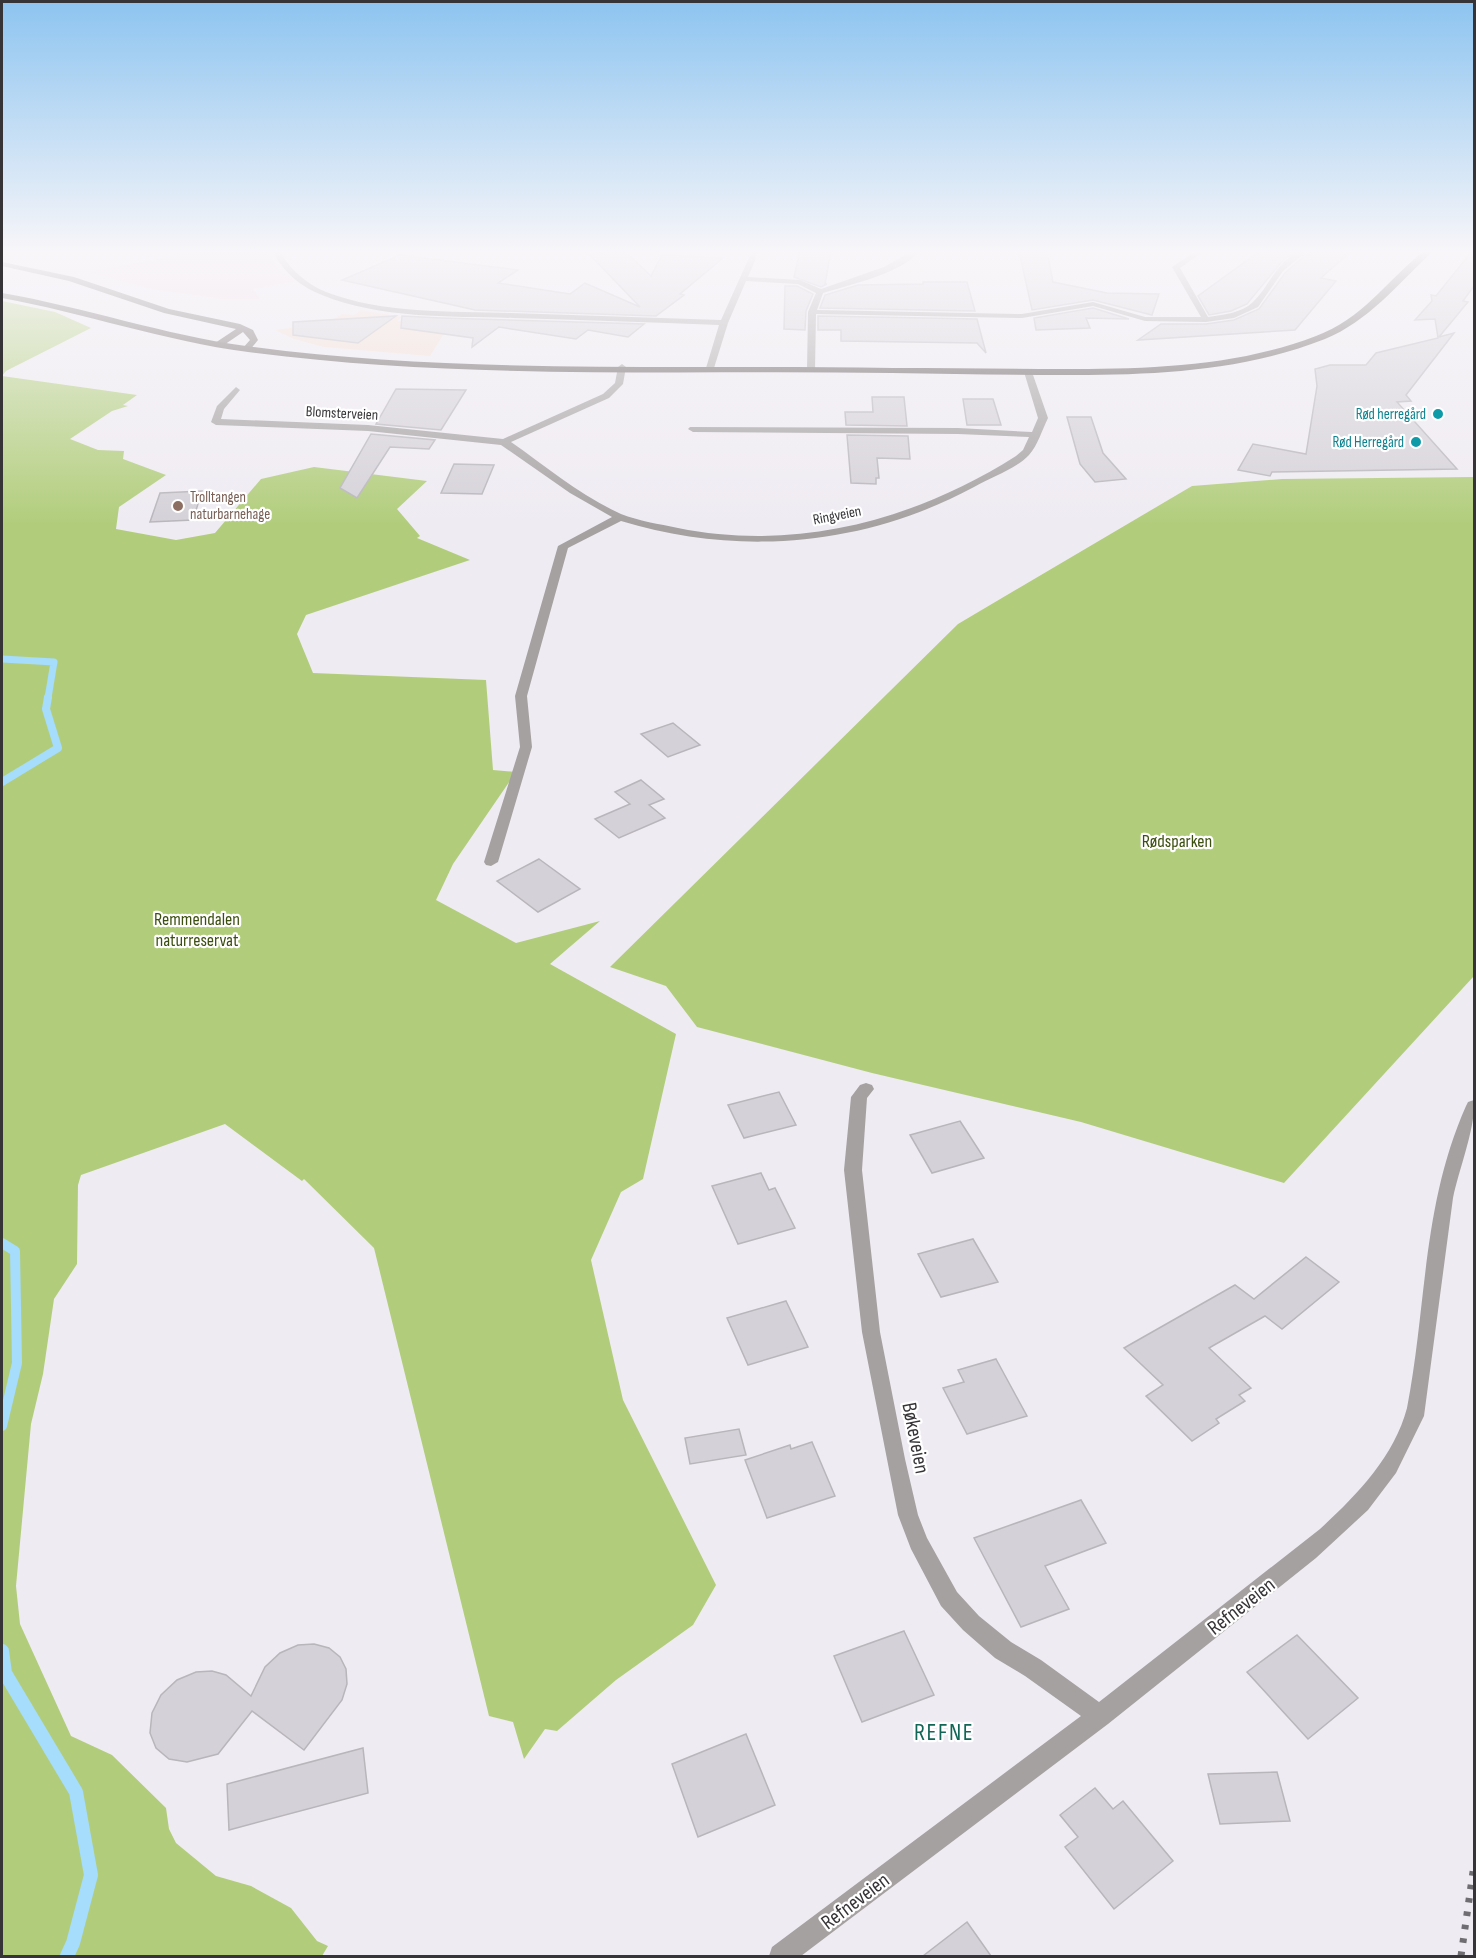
<svg xmlns="http://www.w3.org/2000/svg" width="1476" height="1958" font-family="'Sofia Sans Condensed',sans-serif">
<style>
.commercial{fill:#f4ded1}
.education{fill:#f6dbe1}
.green{fill:#b1cd7b}
.lines{fill:none;stroke-linecap:round;stroke-linejoin:round}
.stream-far3{stroke:#a6dcfc;stroke-width:7}
.stream-far2{stroke:#a6dcfc;stroke-width:8}
.stream-far1{stroke:#a6dcfc;stroke-width:10}
.stream{stroke:#a6dcfc;stroke-width:14}
.building{fill:#d5d1d8;stroke:#b8b5bb;stroke-width:1.5}
.minor{fill:#a5a1a1;fill-rule:evenodd}
.primary{fill:#6a6363;fill-rule:evenodd}
.trunk{fill:#605858;fill-rule:evenodd}
.rail{stroke:#6f6d71;stroke-width:7;stroke-dasharray:4.5 9;stroke-linecap:butt}
.culture-dot{fill:#0f9aa8;stroke:#fff;stroke-width:2}
.education-dot{fill:#8d6e63;stroke:#fff;stroke-width:2}
.labels{text-anchor:middle;stroke-width:4.5;stroke-linejoin:round;paint-order:stroke}
.far-street-label{font-size:15px;fill:#363437;stroke:#fff}
.far-culture-label{font-size:15px;fill:#0d838f;stroke:#fff;text-anchor:end}
.far-education-label{font-size:15px;fill:#785e54;stroke:#fff;text-anchor:start}
.park-label{font-size:18px;fill:#3d4f10;stroke:#fff}
.near-street-label{font-size:21px;fill:#363437;stroke:#fff}
.near-neighbourhood-label{font-size:24px;letter-spacing:1.5px;fill:#126656;stroke:#fff}
</style>
<rect width="100%" height="100%" fill="#efebf2"/>
<polygon class="commercial" points="361,310 402,317 397,321 448,327 430,356 324,347 294,339 275,330 313,325 313,321 332,320 342,314 354,315"/>
<polygon class="education" points="201,251 268,251 279,271 295,281 253,289 260,299 222,299 151,289 90,272"/>
<g class="green">
<polygon points="2,301 55,312 91,328 6,371 2,376 137,395 123,405 128,406 112,411 70,439 98,450 124,451 123,459 166,475 119,507 116,529 176,540 215,533 261,479 314,467 427,481 397,509 420,536 417,538 470,560 306,615 297,634 313,673 486,680 493,770 516,772 453,864 436,900 516,943 600,921 550,964 676,1034 643,1179 621,1192 591,1260 623,1400 716,1585 693,1625 616,1680 557,1731 545,1729 524,1759 513,1722 489,1716 374,1248 304,1179 302,1181 225,1124 81,1175 78,1185 77,1264 54,1299 43,1374 31,1424 16,1586 20,1624 71,1736 112,1755 166,1808 169,1829 176,1843 216,1876 251,1886 291,1908 317,1941 328,1946 322,1956 2,1956"/>
<polygon points="1474,477 1474,976 1284,1183 1081,1122 872,1073 697,1027 666,986 610,967 958,624 1192,486 1282,479"/>
</g>
<g class="lines">
<polyline class="stream-far3" points="2,659 54,662 48,698"/>
<polyline class="stream-far2" points="2,782 58,748 46,709 48,697"/>
<polyline class="stream-far1" points="2,1243 15,1251 17,1363 2,1426"/>
<polyline class="stream" points="2,1651 5,1673 76,1792 91,1875 73,1943 67,1956"/>
</g>
<g class="building">
<polygon points="625,251 651,276 662,255 723,258 680,294 684,295 656,316 475,310 342,280 400,255 518,270 498,283 570,294 585,283 640,307 589,254"/>
<polygon points="800,251 831,251 825,284 827,284 821,287 794,277"/>
<polygon points="1019,251 1047,251 1053,282 1107,293 1159,294 1152,315 1093,300 1032,310"/>
<polygon points="1260,251 1299,251 1284,259 1247,304 1231,311 1209,315 1198,296"/>
<polygon points="1317,251 1351,251 1321,278 1336,281 1295,330 1138,340 1161,324 1206,324 1234,320 1259,309 1285,273 1301,259"/>
<polygon points="1472,251 1474,251 1474,286 1463,301 1468,302 1439,337 1454,333 1406,395 1411,401 1397,402 1457,469 1272,472 1270,476 1238,470 1253,444 1306,454 1317,386 1315,369 1330,365 1366,365 1376,353 1438,338 1435,319 1415,320 1432,301 1431,295 1436,296"/>
<polygon points="923,282 967,282 975,311 820,308 825,295 858,285 923,284"/>
<polygon points="785,286 797,286 813,294 806,311 805,330 784,329"/>
<polygon points="1093,308 1129,319 1086,318 1090,328 1036,330 1034,318"/>
<polygon points="396,316 358,343 293,335 293,322"/>
<polygon points="402,316 441,318 644,324 628,337 588,330 576,339 499,327 472,347 473,338 401,328"/>
<polygon points="818,316 977,319 986,353 977,343 841,341 841,330 818,330"/>
<polygon points="396,389 466,390 441,430 376,424"/>
<polygon points="872,397 904,397 907,426 846,425 845,412 873,412"/>
<polygon points="963,399 993,399 1001,425 967,425"/>
<polygon points="1067,417 1091,417 1103,453 1126,479 1095,482 1080,464"/>
<polygon points="371,434 435,440 429,449 390,447 357,498 340,488"/>
<polygon points="847,435 908,436 910,459 877,458 879,478 876,478 876,484 851,483"/>
<polygon points="454,464 494,465 482,494 441,493"/>
<polygon points="202,491 193,520 150,522 160,493"/>
<polygon points="673,723 700,745 668,757 641,734"/>
<polygon points="641,780 664,799 649,805 665,818 619,838 595,819 630,804 615,792"/>
<polygon points="539,859 580,889 538,912 497,881"/>
<polygon points="779,1092 796,1125 744,1138 728,1105"/>
<polygon points="960,1121 984,1158 932,1173 910,1135"/>
<polygon points="761,1173 769,1190 775,1188 795,1228 738,1244 712,1186"/>
<polygon points="973,1239 998,1282 941,1297 918,1254"/>
<polygon points="1306,1257 1339,1282 1282,1329 1265,1316 1209,1348 1251,1388 1239,1395 1245,1401 1216,1419 1219,1423 1192,1441 1146,1396 1163,1385 1124,1348 1235,1285 1254,1299"/>
<polygon points="786,1301 808,1347 748,1365 727,1318"/>
<polygon points="996,1359 1027,1416 967,1434 943,1388 964,1382 958,1370"/>
<polygon points="739,1429 746,1455 690,1464 685,1438"/>
<polygon points="812,1442 835,1496 767,1518 745,1460 790,1445 791,1449"/>
<polygon points="1081,1500 1106,1543 1045,1566 1069,1609 1021,1627 974,1538"/>
<polygon points="904,1631 934,1695 862,1722 834,1656"/>
<polygon points="1297,1635 1358,1698 1308,1739 1247,1672"/>
<polygon points="314,1644 329,1648 340,1657 346,1669 347,1684 342,1700 304,1750 252,1711 218,1754 187,1762 169,1759 156,1748 150,1733 152,1713 161,1695 177,1680 196,1672 212,1671 226,1675 251,1696 265,1667 280,1653 298,1645"/>
<polygon points="746,1734 775,1805 698,1837 672,1764"/>
<polygon points="363,1748 368,1793 229,1830 227,1784"/>
<polygon points="1277,1772 1290,1821 1220,1824 1208,1774"/>
<polygon points="1095,1788 1113,1809 1123,1801 1173,1861 1114,1909 1065,1847 1078,1837 1060,1815"/>
<polygon points="967,1922 991,1956 923,1956"/>
</g>
<g class="lines">
<g class="minor">
<path d="M272 251H279C291 270 305 283 326 292 383 314 451 311 511 313 581 315 651 318 721 320L752 251H759L748 277 800 280 821 289 884 267 912 251H919C903 273 849 285 823 293L817 310 1022 314 1093 302 1145 317H1201L1172 267 1196 251H1204L1180 268 1208 317C1222 315 1242 313 1253 302 1273 283 1280 248 1315 251L1300 257 1283 271 1258 307 1234 318 1206 322 1145 321 1093 306 1022 318 816 314 815 369 811 372 807 369 808 312 816 293 798 284 746 281 728 323 714 368 710 371 706 368 719 325C650 322 582 320 513 318 451 316 381 319 322 295 300 287 284 272 272 251Z"/>
<path d="M622 364 626 367 623 384 609 398 511 442C547 467 581 496 621 514 639 521 659 524 678 528 797 552 915 520 1016 456L1023 450 1029 437 958 434 693 432 688 429 690 427 958 428 1032 432 1038 418 1024 372 1028 369 1032 372 1048 418C1042 430 1038 445 1029 455 1016 469 991 477 974 487 865 546 739 557 621 521L568 548 527 696 532 747 498 862 491 866 486 865 484 862 520 747 515 696 558 546 612 517 570 493 501 445 368 431 216 425 211 422 217 406 236 387 240 390 224 409 221 419 368 425 503 439 603 394 615 383 618 367Z"/>
<path d="M866 1083 872 1085 874 1089 867 1098 862 1170 880 1332 905 1459 918 1515 927 1538 957 1592 979 1616 1011 1642 1041 1660 1099 1702 1320 1529C1356 1496 1394 1457 1407 1408 1427 1304 1422 1205 1466 1106L1468 1102 1474 1100C1476 1127 1459 1169 1453 1198L1424 1416 1396 1473 1368 1510 1316 1558 1108 1724 801 1956H769L772 1947 1081 1716 1025 1676 995 1658 963 1630 941 1606 911 1549 898 1515 862 1332 844 1170 851 1097 860 1085Z"/>
</g>
<polygon class="primary" points="2,262 74,277 169,309 240,324 253,330 258,340 249,351 243,351 242,349 250,340 243,332 221,347 215,347 215,343 236,329 164,313 69,281 2,266"/>
<path class="trunk" d="M1424 251H1433C1399 283 1369 321 1325 339 1241 372 1151 375 1062 375 1005 375 949 374 892 373 678 370 460 380 248 352 164 341 84 313 2 298V293C84 307 164 335 246 346 457 375 680 364 893 368 949 368 1006 369 1062 369 1148 369 1235 367 1316 336 1364 318 1386 281 1424 251Z"/>
<polyline class="rail" points="1461,1956 1474,1865"/>
</g>
<linearGradient id="sky" x2="0" y2="1"><stop stop-color="#8dc4f0"/><stop offset="0.48" stop-color="#f8f6f9"/><stop offset="1" stop-color="#f8f6f9" stop-opacity="0"/></linearGradient>
<rect width="1476" height="525" fill="url(#sky)"/>
<g class="culture-dot">
<circle cx="1438" cy="414" r="6"/>
<circle cx="1416" cy="442" r="6"/>
</g>
<circle class="education-dot" cx="178" cy="506" r="6"/>
<g class="labels">
<g class="far-street-label">
<text transform="translate(342 413) rotate(3)" y="5">Blomsterveien</text>
<text transform="translate(837 515) rotate(-11)" y="5">Ringveien</text>
</g>
<g class="far-culture-label">
<text x="1426" y="419">Rød herregård</text>
<text x="1404" y="447">Rød Herregård</text>
</g>
<g class="far-education-label">
<text x="190" y="502">Trolltangen<tspan x="190" dy="17">naturbarnehage</tspan></text>
</g>
<g class="park-label">
<text x="1177" y="847">Rødsparken</text>
<text x="197" y="925">Remmendalen<tspan x="197" dy="21">naturreservat</tspan></text>
</g>
<g class="near-street-label">
<text transform="translate(916 1438) rotate(79)" y="7">Bøkeveien</text>
<text transform="translate(1241 1606) rotate(-38)" y="7">Refneveien</text>
<text transform="translate(855 1901) rotate(-37)" y="7">Refneveien</text>
</g>
<g class="near-neighbourhood-label">
<text x="944" y="1740">REFNE</text>
</g>
</g>
<rect width="1476" height="1958" fill="none" stroke="#363437" stroke-width="6"/>
</svg>
